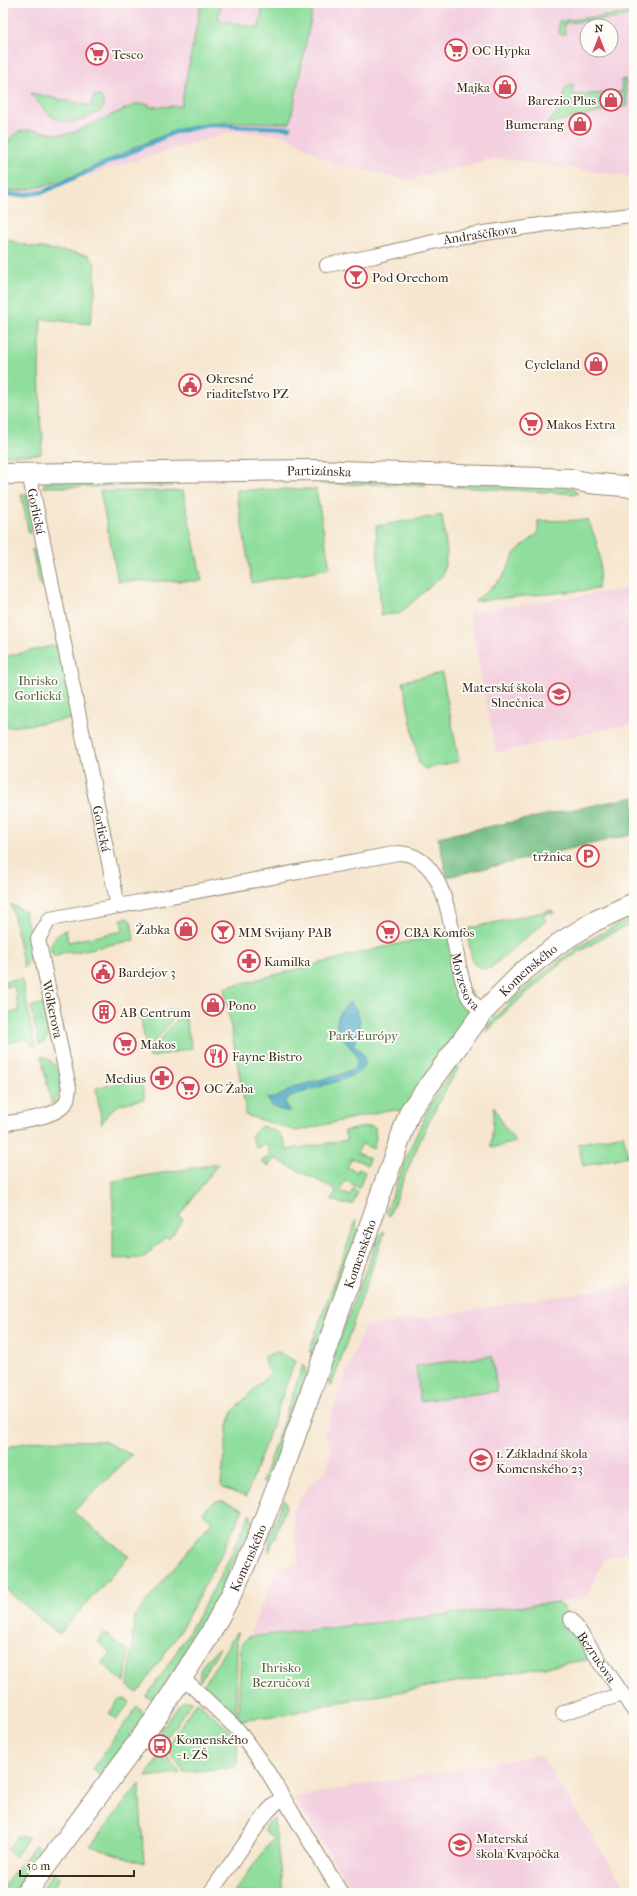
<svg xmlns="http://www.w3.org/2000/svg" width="637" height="1896" font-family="'IM FELL French Canon',serif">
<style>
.built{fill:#f3cfdf;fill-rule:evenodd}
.green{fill:#8fde9d;stroke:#65845e}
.forest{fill:#73bd84;stroke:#577451}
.water{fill:#44a7c4;stroke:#406871}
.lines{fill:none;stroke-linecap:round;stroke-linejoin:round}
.stream{stroke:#44a7c4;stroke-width:4.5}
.street-casing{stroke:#988876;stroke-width:16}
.secondary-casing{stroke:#988876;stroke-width:22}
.street{stroke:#fff;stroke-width:14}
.secondary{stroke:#fff;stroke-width:20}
.labels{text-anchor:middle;stroke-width:3.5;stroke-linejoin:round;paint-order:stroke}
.poi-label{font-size:13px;fill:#3b2a1e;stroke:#fdfcf7;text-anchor:start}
.street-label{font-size:13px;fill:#3b2a1e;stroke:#fdfcf7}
.park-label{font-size:13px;fill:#546044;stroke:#fdfcf7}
</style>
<rect width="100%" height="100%" fill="#fdfcf7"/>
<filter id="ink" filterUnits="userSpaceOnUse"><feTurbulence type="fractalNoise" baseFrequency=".025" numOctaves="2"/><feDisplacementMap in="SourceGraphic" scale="8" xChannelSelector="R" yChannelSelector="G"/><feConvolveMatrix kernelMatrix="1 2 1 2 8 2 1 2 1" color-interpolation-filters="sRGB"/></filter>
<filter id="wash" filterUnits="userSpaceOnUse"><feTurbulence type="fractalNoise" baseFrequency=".012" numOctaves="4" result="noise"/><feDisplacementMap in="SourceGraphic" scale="16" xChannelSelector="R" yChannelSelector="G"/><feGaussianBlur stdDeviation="0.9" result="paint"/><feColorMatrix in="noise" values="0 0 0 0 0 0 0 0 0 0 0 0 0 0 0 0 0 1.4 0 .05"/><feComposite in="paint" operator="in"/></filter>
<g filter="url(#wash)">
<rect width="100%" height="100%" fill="#f6e6cf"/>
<g class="built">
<path d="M3 3H634V177L496 158 406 180 332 163 284 135 232 131 27 194 3 193ZM587 26H611V50H587Z"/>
<polygon points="620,590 634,591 634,723 496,753 469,612"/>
<polygon points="634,1284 634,1550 603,1560 587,1598 248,1637 278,1568 299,1565 292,1511 311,1484 326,1472 332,1448 324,1434 364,1327"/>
<polygon points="540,1755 628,1893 354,1893 293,1797"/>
</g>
<g class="green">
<path d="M201 3H221L218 20 259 28 263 3H314L290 123C252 123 211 118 174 131 117 151 66 190 3 192 3 156 0 121 44 132 55 134 64 136 74 132L136 104H149V107L181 106Z"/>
<polygon points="632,13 634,14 634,17 564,23 565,34 561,35 559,32 559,21"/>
<path d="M625 79 627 106 546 124C558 113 565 105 564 89L573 84V95L622 92 621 80Z"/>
<path d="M31 93 91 106 94 95 101 97 104 104C103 111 97 113 91 116 60 130 50 118 31 93Z"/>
<polygon points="3,238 28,246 89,255 95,264 95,293 90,324 41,319 39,366 41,433 43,433 41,454 3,456"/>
<polygon points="326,479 424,482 426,485 320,484"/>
<polygon points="45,482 172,482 174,486 43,487"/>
<polygon points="445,482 573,488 578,494 442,486"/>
<polygon points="316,489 330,568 252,583 236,490"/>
<polygon points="100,491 183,491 202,581 118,581"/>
<polygon points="21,494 26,494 33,528 29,534"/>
<polygon points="442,515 447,552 443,575 399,614 381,615 376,526"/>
<path d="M588 520C600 549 602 557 598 589L475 601 503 577 515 553 538 533V521Z"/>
<path d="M32 549C43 553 46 578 40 587Z"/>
<polygon points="65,643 80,718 3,728 3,657"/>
<polygon points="442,673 459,761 425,769 419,764 403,681"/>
<polygon points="11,904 25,912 33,950 33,957 24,968"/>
<path d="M552 910 554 912 553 914 550 912 543 917 546 921 490 968C483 969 479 968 473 963L467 934 470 928Z"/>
<path d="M634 917V923L607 935 563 962 507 1010 487 1032 488 1024 494 1018C535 976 580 941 634 917Z"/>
<path d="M127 918 131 921 134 940 70 953 69 951 59 954V956H53C46 945 56 934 66 930L68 942 123 931 121 919Z"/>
<polygon points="452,932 461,976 483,1012 410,1111 388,1110 297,1131 245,1115 245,1107 224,988 375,949"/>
<polygon points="22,979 35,1046 31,1044 28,1039 3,1044 3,1014 19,1011 14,986 3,987 3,981"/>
<path d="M44 1004C47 1018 56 1037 39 1045L31 1006Z"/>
<polygon points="176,1009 177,1014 147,1051 140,1016"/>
<polygon points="184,1011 192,1048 149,1058 148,1055"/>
<path d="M41 1056C56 1058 65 1081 59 1094 58 1098 55 1101 52 1105Z"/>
<path d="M457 1063 458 1069C428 1117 410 1163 389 1216L386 1212 409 1151 431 1103Z"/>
<path d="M140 1078 145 1099C125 1103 111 1103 102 1124L96 1088Z"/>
<polygon points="494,1106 502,1123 516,1142 491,1148"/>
<path d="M261 1126C279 1132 282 1132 287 1150L347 1140 344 1131 371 1126 376 1128 375 1129 376 1138 373 1149 362 1144 357 1153 369 1158 368 1165 352 1158 347 1167 357 1172 358 1169 365 1172 359 1188 345 1180 340 1191 350 1196 353 1189 358 1191 353 1204H342L332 1200 336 1190 274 1158 269 1166 261 1161 270 1156 267 1144 256 1148 251 1136Z"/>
<polygon points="623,1134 628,1156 583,1166 578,1144"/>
<polygon points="218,1164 179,1216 183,1219 169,1239 166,1237 143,1258 113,1259 113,1181"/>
<polygon points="356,1220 357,1232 354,1240 318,1345 312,1352 309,1352"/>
<polygon points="385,1231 336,1373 330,1387 327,1373 378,1237 381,1233"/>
<polygon points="278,1352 295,1361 246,1497 223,1488 221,1484 228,1425 233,1411 271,1372 265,1366 265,1357 272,1353"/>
<polygon points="492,1356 497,1391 420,1401 416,1366"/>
<polygon points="303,1365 306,1371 306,1376 268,1485 262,1482"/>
<polygon points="42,1440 103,1441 132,1455 73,1512 129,1556 59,1634 3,1587 3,1449 15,1445"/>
<polygon points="284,1499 286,1501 286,1507 269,1552 269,1536"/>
<polygon points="217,1501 224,1501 243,1509 223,1551 179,1633 138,1693 128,1686 135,1616 212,1521 203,1513 210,1504"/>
<path d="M250 1514 252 1520 251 1526 208 1615 157 1698 151 1699 146 1697C187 1640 221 1579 250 1514Z"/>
<polygon points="559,1602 597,1658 328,1704 285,1715 238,1720 241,1644 248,1637"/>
<polygon points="237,1631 236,1719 203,1686"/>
<polygon points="104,1633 128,1651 125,1683 102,1663 111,1653 98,1642"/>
<path d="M220 1648 200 1681C197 1667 209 1655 220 1648Z"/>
<polygon points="126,1699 130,1702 117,1719 109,1713 119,1700"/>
<polygon points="186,1700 192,1701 163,1743 157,1740 160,1731 181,1703"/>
<polygon points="196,1702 201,1704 237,1738 237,1767 184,1772 166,1747"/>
<polygon points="137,1707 141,1710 144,1716 141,1721 101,1775 92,1769"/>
<polygon points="163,1751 180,1773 146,1777"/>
<polygon points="139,1784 144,1863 90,1846"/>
<polygon points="274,1818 283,1893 233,1893 273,1839 265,1831 267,1824"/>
<polygon points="18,1836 28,1838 15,1857 7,1850"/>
<polygon points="35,1845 40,1849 41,1854 13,1893 3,1893 3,1887"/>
<polygon points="54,1873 61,1877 49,1893 38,1893"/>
</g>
<polygon class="forest" points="634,797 634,834 447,877 438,837"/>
<path class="water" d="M350 1002C362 1015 364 1030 353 1044 385 1069 345 1079 325 1085 313 1089 301 1093 289 1097L285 1102 290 1111C279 1111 271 1108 267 1098 278 1100 285 1091 295 1087 306 1082 354 1075 357 1063 361 1045 315 1032 350 1002Z"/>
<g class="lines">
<polyline class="stream" points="3,195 22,195 43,192 175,132 209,125 290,128"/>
</g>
</g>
<g filter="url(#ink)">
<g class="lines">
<g class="street-casing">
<g id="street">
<path id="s1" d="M327 265 375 256 450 238 547 224 632 215 634 213"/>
<path id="s2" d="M29 473 118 906"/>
<path id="s3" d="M3 1124C20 1120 55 1118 65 1104 68 1100 68 1093 69 1088L38 939 50 919 398 853C453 854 450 947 464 985 466 990 467 996 470 999 473 1004 479 1008 483 1012"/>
<path id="s4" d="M571 1619 634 1711"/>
<polyline points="182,1679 193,1687 238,1730 266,1769 341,1893"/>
<polyline points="563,1713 622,1694"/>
<polyline points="210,1893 268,1811 282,1797"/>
</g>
</g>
<g class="secondary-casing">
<g id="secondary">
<path id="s5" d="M3 474 313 470 570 479 589 483 634 487"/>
<path id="s6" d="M26 1893 158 1715 209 1636 234 1589 254 1545 284 1468 410 1111 483 1012 524 971 558 944 595 921 634 903"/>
</g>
</g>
<use href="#street" class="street"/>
<use href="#secondary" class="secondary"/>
</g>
</g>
<defs>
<g id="supermarket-ring" transform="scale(1.15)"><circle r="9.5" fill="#fdfcf7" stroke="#d1495b" stroke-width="1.5"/><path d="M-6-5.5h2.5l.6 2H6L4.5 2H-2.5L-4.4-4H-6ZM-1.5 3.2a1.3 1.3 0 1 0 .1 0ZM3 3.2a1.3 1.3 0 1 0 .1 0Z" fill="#d1495b"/></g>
<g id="shop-ring" transform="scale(1.15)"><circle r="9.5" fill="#fdfcf7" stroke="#d1495b" stroke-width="1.5"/><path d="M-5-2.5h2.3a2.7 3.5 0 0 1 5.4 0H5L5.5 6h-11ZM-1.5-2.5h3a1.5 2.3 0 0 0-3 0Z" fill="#d1495b"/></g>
<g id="bar-ring" transform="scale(1.15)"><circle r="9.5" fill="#fdfcf7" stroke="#d1495b" stroke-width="1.5"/><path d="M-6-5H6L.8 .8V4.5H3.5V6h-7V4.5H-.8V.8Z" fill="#d1495b"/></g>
<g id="civic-ring" transform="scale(1.15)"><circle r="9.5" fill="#fdfcf7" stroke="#d1495b" stroke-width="1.5"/><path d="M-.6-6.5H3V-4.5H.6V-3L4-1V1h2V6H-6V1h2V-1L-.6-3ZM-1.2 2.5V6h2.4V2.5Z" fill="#d1495b"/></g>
<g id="school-ring" transform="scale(1.15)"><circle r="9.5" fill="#fdfcf7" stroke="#d1495b" stroke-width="1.5"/><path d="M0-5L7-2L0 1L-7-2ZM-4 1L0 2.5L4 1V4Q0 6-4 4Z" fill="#d1495b"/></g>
<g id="parking-ring" transform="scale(1.15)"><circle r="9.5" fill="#fdfcf7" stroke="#d1495b" stroke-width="1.5"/><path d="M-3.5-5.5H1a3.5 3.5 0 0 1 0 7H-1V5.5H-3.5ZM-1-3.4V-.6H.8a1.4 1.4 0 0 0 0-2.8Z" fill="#d1495b"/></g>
<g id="pharmacy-ring" transform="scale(1.15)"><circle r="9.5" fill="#fdfcf7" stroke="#d1495b" stroke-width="1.5"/><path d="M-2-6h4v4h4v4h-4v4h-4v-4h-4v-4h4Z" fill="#d1495b"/></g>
<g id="building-ring" transform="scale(1.15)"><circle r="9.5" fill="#fdfcf7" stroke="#d1495b" stroke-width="1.5"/><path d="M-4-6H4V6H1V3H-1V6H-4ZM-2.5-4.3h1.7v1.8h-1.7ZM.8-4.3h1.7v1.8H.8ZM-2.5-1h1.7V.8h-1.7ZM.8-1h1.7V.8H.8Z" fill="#d1495b"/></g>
<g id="restaurant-ring" transform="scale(1.15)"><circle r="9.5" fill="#fdfcf7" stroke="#d1495b" stroke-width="1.5"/><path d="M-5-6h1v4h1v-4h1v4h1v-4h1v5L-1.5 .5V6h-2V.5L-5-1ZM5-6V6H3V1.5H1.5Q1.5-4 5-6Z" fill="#d1495b"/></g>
<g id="bus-ring" transform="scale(1.15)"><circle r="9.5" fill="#fdfcf7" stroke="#d1495b" stroke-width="1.5"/><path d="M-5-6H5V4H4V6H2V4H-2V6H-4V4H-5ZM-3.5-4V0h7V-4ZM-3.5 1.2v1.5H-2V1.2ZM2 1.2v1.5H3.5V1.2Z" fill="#d1495b"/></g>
</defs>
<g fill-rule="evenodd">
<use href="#supermarket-ring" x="456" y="50"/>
<use href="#supermarket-ring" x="97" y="54"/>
<use href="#shop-ring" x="505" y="87"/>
<use href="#shop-ring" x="611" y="100"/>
<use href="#shop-ring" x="580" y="124"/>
<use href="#bar-ring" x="356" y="277"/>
<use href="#shop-ring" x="596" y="364"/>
<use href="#civic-ring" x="190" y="385"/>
<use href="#supermarket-ring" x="531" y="424"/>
<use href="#school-ring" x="559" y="694"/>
<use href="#parking-ring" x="588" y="856"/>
<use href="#shop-ring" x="186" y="929"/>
<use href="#bar-ring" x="223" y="932"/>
<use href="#supermarket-ring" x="388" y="932"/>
<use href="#pharmacy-ring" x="249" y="961"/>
<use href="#civic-ring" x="103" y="972"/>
<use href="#shop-ring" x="213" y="1005"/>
<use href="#building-ring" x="104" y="1012"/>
<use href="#supermarket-ring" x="125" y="1044"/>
<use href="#restaurant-ring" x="216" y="1056"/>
<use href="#pharmacy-ring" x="162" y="1078"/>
<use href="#supermarket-ring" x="188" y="1088"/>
<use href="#school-ring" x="481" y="1460"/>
<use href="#bus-ring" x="160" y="1746"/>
<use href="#school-ring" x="460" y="1845"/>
</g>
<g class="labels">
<g class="poi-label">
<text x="472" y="55">OC Hypka</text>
<text x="112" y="59">Tesco</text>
<text x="490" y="92" text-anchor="end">Majka</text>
<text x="596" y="105" text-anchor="end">Barezio Plus</text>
<text x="564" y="129" text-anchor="end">Bumerang</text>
<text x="372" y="282">Pod Orechom</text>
<text x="580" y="369" text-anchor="end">Cycleland</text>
<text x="206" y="383">Okresné<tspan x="206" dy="15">riaditeľstvo PZ</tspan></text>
<text x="546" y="429">Makos Extra</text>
<text x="544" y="692" text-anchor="end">Materská škola<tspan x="544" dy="15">Slnečnica</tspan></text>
<text x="572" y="861" text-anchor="end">tržnica</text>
<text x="170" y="934" text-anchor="end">Žabka</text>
<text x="238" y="937">MM Svijany PAB</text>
<text x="404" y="937">CBA Komfos</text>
<text x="264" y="966">Kamilka</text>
<text x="118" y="977">Bardejov 3</text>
<text x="228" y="1010">Pono</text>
<text x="120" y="1017">AB Centrum</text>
<text x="140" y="1049">Makos</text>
<text x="232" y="1061">Fayne Bistro</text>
<text x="146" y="1083" text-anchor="end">Medius</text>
<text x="204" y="1093">OC Žaba</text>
<text x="496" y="1458">1. Základná škola<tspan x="496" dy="15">Komenského 23</tspan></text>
<text x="176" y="1744">Komenského<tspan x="176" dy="15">- 1. ZŠ</tspan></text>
<text x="476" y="1843">Materská<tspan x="476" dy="15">škola Kvapôčka</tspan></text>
</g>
<g class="street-label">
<text dy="5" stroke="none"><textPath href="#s1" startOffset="156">Andraščíkova</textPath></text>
<text dy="5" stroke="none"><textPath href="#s5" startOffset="316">Partizánska</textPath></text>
<text dy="5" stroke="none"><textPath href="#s2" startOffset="39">Gorlická</textPath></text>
<text dy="5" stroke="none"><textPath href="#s2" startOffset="363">Gorlická</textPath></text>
<text dy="5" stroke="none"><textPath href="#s6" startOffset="1063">Komenského</textPath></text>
<text dy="5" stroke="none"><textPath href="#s3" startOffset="768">Moyzesova</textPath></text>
<text transform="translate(53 1009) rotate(78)" y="5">Wolkerova</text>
<text dy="5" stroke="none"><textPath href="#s6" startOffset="727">Komenského</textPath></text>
<text dy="5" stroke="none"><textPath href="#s6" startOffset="403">Komenského</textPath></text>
<text dy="5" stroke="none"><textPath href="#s4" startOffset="46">Bezručova</textPath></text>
</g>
<g class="park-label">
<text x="38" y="685">Ihrisko<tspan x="38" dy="15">Gorlická</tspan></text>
<text x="363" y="1040">Park Európy</text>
<text x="281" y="1672">Ihrisko<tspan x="281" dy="15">Bezručová</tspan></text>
</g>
</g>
<rect width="637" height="1896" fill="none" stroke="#fdfcf7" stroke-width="16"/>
<g transform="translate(599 38)"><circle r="19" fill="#fdfcf7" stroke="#afa8a0"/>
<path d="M0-3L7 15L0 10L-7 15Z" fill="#d1495b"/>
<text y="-6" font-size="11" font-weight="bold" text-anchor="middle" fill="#3b2a1e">N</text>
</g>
<path d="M20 1870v6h114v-6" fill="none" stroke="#3b2a1e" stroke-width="2"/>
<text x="26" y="1870" font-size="12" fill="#3b2a1e" stroke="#fdfcf7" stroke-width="3" paint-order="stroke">50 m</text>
</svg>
